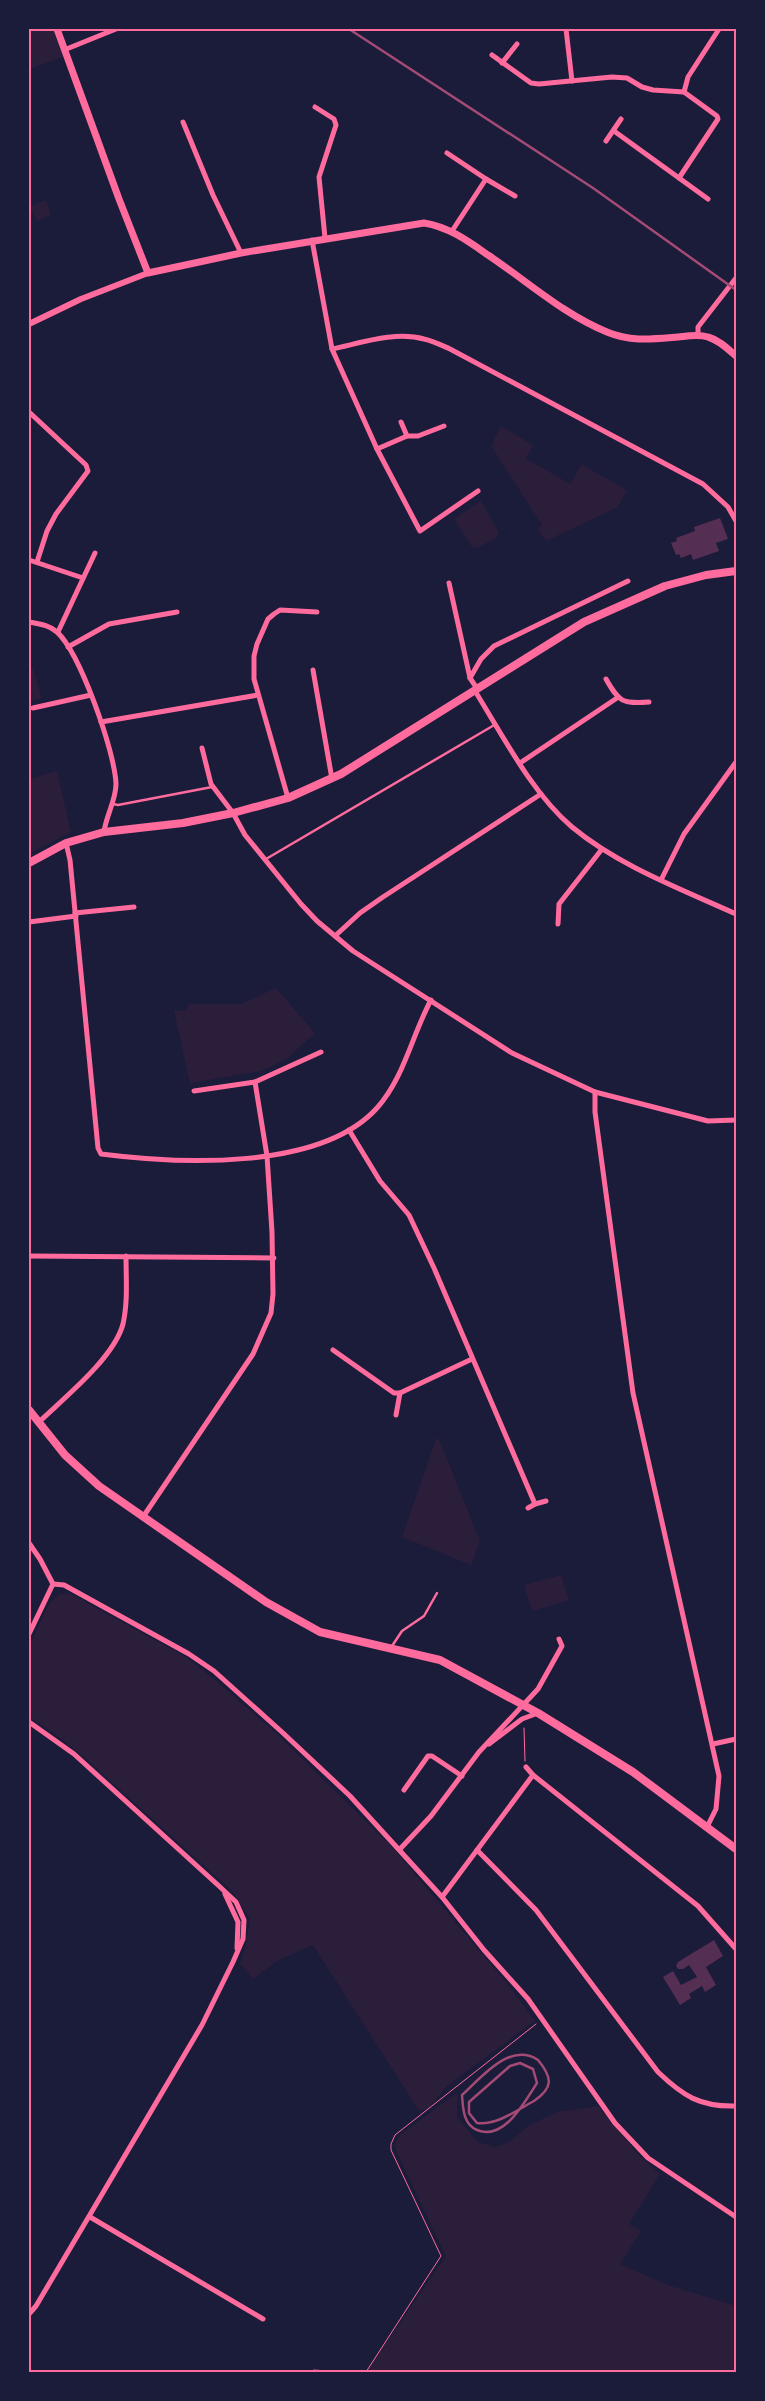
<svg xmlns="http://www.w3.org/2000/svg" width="765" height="2401" font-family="Commissioner,sans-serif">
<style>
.green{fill:#2a1e3b}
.building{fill:#542f53}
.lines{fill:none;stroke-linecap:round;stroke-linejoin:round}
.path{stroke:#ff6b9d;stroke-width:1}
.service{stroke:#ff6b9d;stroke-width:2.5}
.minor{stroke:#ff6b9d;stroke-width:5}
.tertiary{stroke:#ff6b9d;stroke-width:6}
.secondary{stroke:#ff6b9d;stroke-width:7}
.primary{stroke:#ff6b9d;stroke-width:8}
.rail{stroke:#a44b75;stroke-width:2.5}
.neatline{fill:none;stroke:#ff6b9d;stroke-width:2}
</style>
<rect width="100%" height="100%" fill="#1b1b3a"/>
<g class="green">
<polygon points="29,29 53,29 63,57 29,69"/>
<polygon points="29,198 32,206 46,200 51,215 37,221 33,212 29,214"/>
<polygon points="501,426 533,445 526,459 571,484 581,464 627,490 618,507 546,541 538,530 542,525 491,446 495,443 493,441"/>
<polygon points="481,501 499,533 496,538 477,548 472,547 454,519"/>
<polygon points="29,667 33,668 42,698 29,702"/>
<polygon points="57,771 71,832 29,854 29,779"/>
<polygon points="276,988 315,1033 288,1058 262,1071 190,1083 174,1011 186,1011 189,1004 241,1004"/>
<polygon points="436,1439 439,1439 480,1541 471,1565 402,1537"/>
<polygon points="561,1575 569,1600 532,1611 524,1585"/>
<polygon points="59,1594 71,1594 186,1657 213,1678 279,1736 392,1847 510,1987 535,2021 448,2085 428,2109 419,2111 313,1945 277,1961 253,1979 240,1964 246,1945 250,1919 232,1891 85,1758 55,1734 29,1717 29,1646 49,1604"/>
<polygon points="457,2093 457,2117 478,2142 496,2147 508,2143 528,2126 557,2112 598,2106 638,2154 660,2174 629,2224 641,2231 620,2264 668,2285 736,2306 736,2372 366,2372 446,2256 396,2151 395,2143 400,2135"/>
</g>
<g class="building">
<polygon points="720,518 728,539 716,543 719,551 693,560 691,554 681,558 679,554 676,555 671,543 677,541 676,538 695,531 694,527"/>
<polygon points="714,1940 723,1956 706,1967 716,1985 705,1992 702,1986 689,1994 691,1998 680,2005 663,1977 673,1971 681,1985 697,1977 689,1965 683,1969 678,1969 676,1966 678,1962"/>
</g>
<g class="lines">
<g class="path">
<polyline points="524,1728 525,1761"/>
<polyline points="308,2372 314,2370 340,2372"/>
<polyline points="366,2372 441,2256 391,2150 391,2144 395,2135 536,2024"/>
</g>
<g class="service">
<polyline points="113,804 118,805 212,787"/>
<polyline points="266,859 496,724"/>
<polyline points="392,1646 402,1631 424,1616 437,1593"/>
</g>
<g class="minor">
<polyline points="566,29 572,81"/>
<polyline points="64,50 116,29"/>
<polyline points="492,55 531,83 539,84 612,77 627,78 642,87 653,90 684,92"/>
<polyline points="502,63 517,44"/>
<polyline points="684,92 717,116 718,119 679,178 708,199"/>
<polyline points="684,92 688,77 719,29"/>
<polyline points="315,107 334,119 336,125 319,177 325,238"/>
<polyline points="183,122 213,195 241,253"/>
<polyline points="614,131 679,178"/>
<polyline points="606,141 621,119"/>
<polyline points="447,153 486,179"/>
<polyline points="452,231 486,179 515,196"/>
<polyline points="312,240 332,349 377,449 420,531 478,491"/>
<polyline points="698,335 698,327 736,278"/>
<path d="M332 349C361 343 395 331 424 339 433 341 441 345 450 349L703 484 728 507 736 521"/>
<polyline points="29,412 86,465 88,471 56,514 47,531 37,562"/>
<polyline points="401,422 407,436"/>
<polyline points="377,449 407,436 418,436 444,426"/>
<polyline points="29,560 83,578"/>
<polyline points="449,583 470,678 478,690"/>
<path d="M29 622C39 624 49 625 57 632 80 653 115 752 116 784 116 800 106 816 104 832"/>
<polyline points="58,632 95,553"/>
<polyline points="68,647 109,624 177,612"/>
<polyline points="313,670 332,779"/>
<polyline points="470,678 481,659 494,646 628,581"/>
<path d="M606 679C619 702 622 704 649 702"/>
<path d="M475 691C503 736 532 793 572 827 619 866 681 889 736 914"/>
<polyline points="33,708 91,695"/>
<polyline points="101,722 258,695"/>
<polyline points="202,748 211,784 233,813 245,835 301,904 317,921 353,951 512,1053 595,1092 708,1121 736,1120"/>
<polyline points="520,763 617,698"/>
<polyline points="288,798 254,679 254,656 257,644 268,619 274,614 280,610 317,612"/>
<path d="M66 843 70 860 98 1148 101 1154C179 1164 320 1171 377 1108 404 1078 412 1035 431 1000"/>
<polyline points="661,880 684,834 736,762"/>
<polyline points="75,913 134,907"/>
<polyline points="29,922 76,916"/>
<polyline points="558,924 559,904 602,849"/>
<polyline points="335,936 360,913 383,897 541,794"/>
<polyline points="194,1091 255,1082"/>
<polyline points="595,1092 595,1112 633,1393 719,1776 716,1809 707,1827"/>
<polyline points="349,1130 380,1181 409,1215 434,1268 535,1504 528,1508"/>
<polyline points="29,1256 274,1258"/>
<polyline points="333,1350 394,1393 400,1393 472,1359"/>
<polyline points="396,1415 400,1393"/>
<path d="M39 1422C64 1398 114 1358 123 1324 128 1302 126 1279 126 1256"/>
<polyline points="535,1504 546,1501"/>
<polyline points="143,1517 253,1354 271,1313 273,1294 272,1232 267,1156 255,1082 321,1052"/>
<polyline points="29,1543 40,1559 53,1584"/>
<polyline points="53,1584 64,1585 189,1654 214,1671 283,1733 350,1796 442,1897 484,1950 528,1999 615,2123 648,2158 736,2217"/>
<polyline points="29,1634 53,1584"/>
<polyline points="29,1722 74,1754 219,1886 236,1902 244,1920 243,1939 233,1962 202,2025 36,2306 29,2314"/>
<polyline points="489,1744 522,1719 538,1713"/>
<polyline points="713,1744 736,1739"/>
<polyline points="533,1775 698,1906 736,1949"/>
<polyline points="404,1790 428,1756 432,1756 462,1776"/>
<polyline points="400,1849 431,1816 479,1752 538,1689 562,1646 559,1639"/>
<path d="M477 1850 536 1910 658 2072C683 2096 700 2107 736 2106"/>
<polyline points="225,1894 238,1922 237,1948"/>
<polyline points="442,1897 533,1775 526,1767"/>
<polyline points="90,2217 263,2319"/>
</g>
<polyline class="tertiary" points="29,324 81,299 148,273"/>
<path class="secondary" d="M57 29 119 199 148 273 241 253 424 223C449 227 468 241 488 255 527 281 563 314 607 332 630 342 653 339 678 337 688 336 698 334 708 337 719 340 728 349 736 356"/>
<g class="primary">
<polyline points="29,863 66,843 104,832 183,823 233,813 288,798 341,774 584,622 665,586 706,575 736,571"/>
<polyline points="29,1410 65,1455 99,1486 266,1602 320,1632 440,1660 538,1713 633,1772 736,1849"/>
</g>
<g class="rail">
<polyline points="349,29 593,188 736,290"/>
<path d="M534 2101C515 2111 498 2125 477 2123L469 2113V2102L510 2066 520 2063 533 2069 537 2083C524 2103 504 2141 477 2130 463 2124 463 2108 462 2095 481 2078 510 2041 538 2060 553 2078 553 2088 534 2101"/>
</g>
</g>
<rect width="765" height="2401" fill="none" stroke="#1b1b3a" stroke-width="60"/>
<rect x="30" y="30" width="705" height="2341" class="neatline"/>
</svg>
